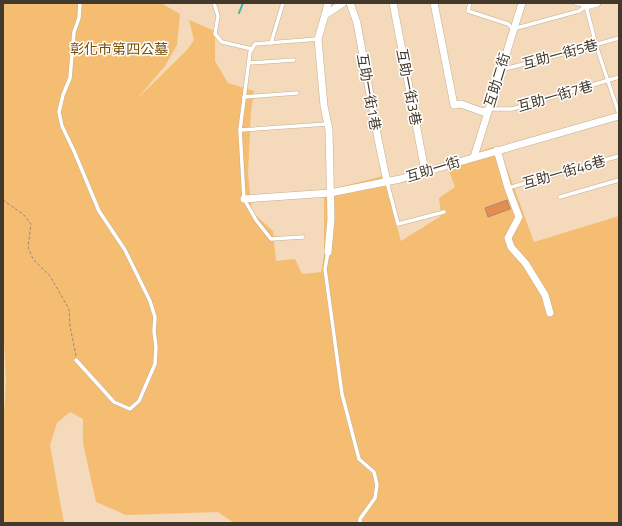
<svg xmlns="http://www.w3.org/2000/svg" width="622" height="526" font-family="'Titillium Web','Noto Sans TC',sans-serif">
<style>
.green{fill:#f5bd71}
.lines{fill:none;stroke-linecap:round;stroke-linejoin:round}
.stream{stroke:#39b5b4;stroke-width:2}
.building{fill:#e58d4f;stroke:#a88772}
.lane-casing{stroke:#c5ad8e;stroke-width:4.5}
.street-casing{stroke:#c5ad8e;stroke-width:8}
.path{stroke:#9a8872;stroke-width:1;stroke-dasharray:3 2;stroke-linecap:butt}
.lane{stroke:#fff;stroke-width:3.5}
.street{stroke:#fff;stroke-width:7}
.labels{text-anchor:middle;stroke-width:3;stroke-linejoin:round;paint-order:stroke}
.park-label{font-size:14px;fill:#764d00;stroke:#fff}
.street-label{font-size:14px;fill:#42382b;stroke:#fff}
</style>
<rect width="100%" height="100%" fill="#f4daba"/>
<polygon class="green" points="3,3 161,3 180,14 177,45 165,66 137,99 187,50 194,40 189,20 215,31 215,61 228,83 254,91 251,111 248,173 252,212 273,231 276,261 295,259 302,274 321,272 324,256 324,191 383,176 401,241 441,216 439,198 455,187 446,163 493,147 502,155 534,242 619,216 619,523 234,523 218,512 126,515 96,502 83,443 83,419 70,412 57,423 50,445 64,523 3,523 3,428 6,383 3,319"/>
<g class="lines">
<polyline class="stream" points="239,13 243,3"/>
</g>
<polygon class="building" points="507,200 510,209 488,217 485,208"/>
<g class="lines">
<g class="lane-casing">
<g id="lane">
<polyline points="214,3 218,16 215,34 222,42 252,49"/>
<polyline points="470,3 468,11 508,24 513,29 579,11 586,6"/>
<polyline points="575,3 586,6"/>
<polyline points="586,6 596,45 619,114"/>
<polyline points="271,43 283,3"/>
<polyline points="250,63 294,60"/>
<polyline points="501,70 566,53 619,38"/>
<polyline points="244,97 297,93"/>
<polyline points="490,109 512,109 619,77"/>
<polyline points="240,130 327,124"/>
<polyline points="387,182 398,224 444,212"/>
<polyline points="508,188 619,156"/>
<polyline points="560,197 619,180"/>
<polyline points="303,237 271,239 256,220 244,199 240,130 250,52 255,44 318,39"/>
<polyline points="328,252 325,269 342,394 359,459 374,472 377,485 375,498 360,519 360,523"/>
<polyline points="76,360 114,402 130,409 139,401 155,364 156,347 154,331 155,317 150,301 125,250 99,211 74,151 62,126 59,112 63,95 70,78 74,32 79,18 80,3"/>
</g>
</g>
<g class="street-casing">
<g id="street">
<polyline points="350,3 357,23 378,139 387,182"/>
<polyline points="393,3 425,171"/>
<polyline points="434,3 454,105 461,104 483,112 488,110"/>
<polyline points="586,6 597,3"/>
<polyline points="325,15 328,3"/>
<polyline points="497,150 508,188 519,217 508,238 511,247 526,264 545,295 550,313"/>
<polyline points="474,157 522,3"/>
<polyline points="244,199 330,193 400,179 619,116"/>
<polyline points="328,252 331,219 329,130 324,106 318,39 325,15 343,3"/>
</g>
</g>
<polyline class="path" points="3,200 24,215 31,224 28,247 33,259 50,276 69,309 70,326 76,356"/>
<use href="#lane" class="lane"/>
<use href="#street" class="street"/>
</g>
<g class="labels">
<g class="park-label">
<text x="119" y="54">彰化市第四公墓</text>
</g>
<g class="street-label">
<text transform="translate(560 54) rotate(-15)" y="5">互助一街5巷</text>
<text transform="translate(497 80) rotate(-73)" y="5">互助二街</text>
<text transform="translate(409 87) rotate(79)" y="5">互助一街3巷</text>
<text transform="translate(369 92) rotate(80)" y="5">互助一街1巷</text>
<text transform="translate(555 96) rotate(-16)" y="5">互助一街7巷</text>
<text transform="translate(433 169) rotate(-17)" y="5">互助一街</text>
<text transform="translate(564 172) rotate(-16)" y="5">互助一街46巷</text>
</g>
</g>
<rect width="622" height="526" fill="none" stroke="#42382b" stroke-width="8"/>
</svg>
